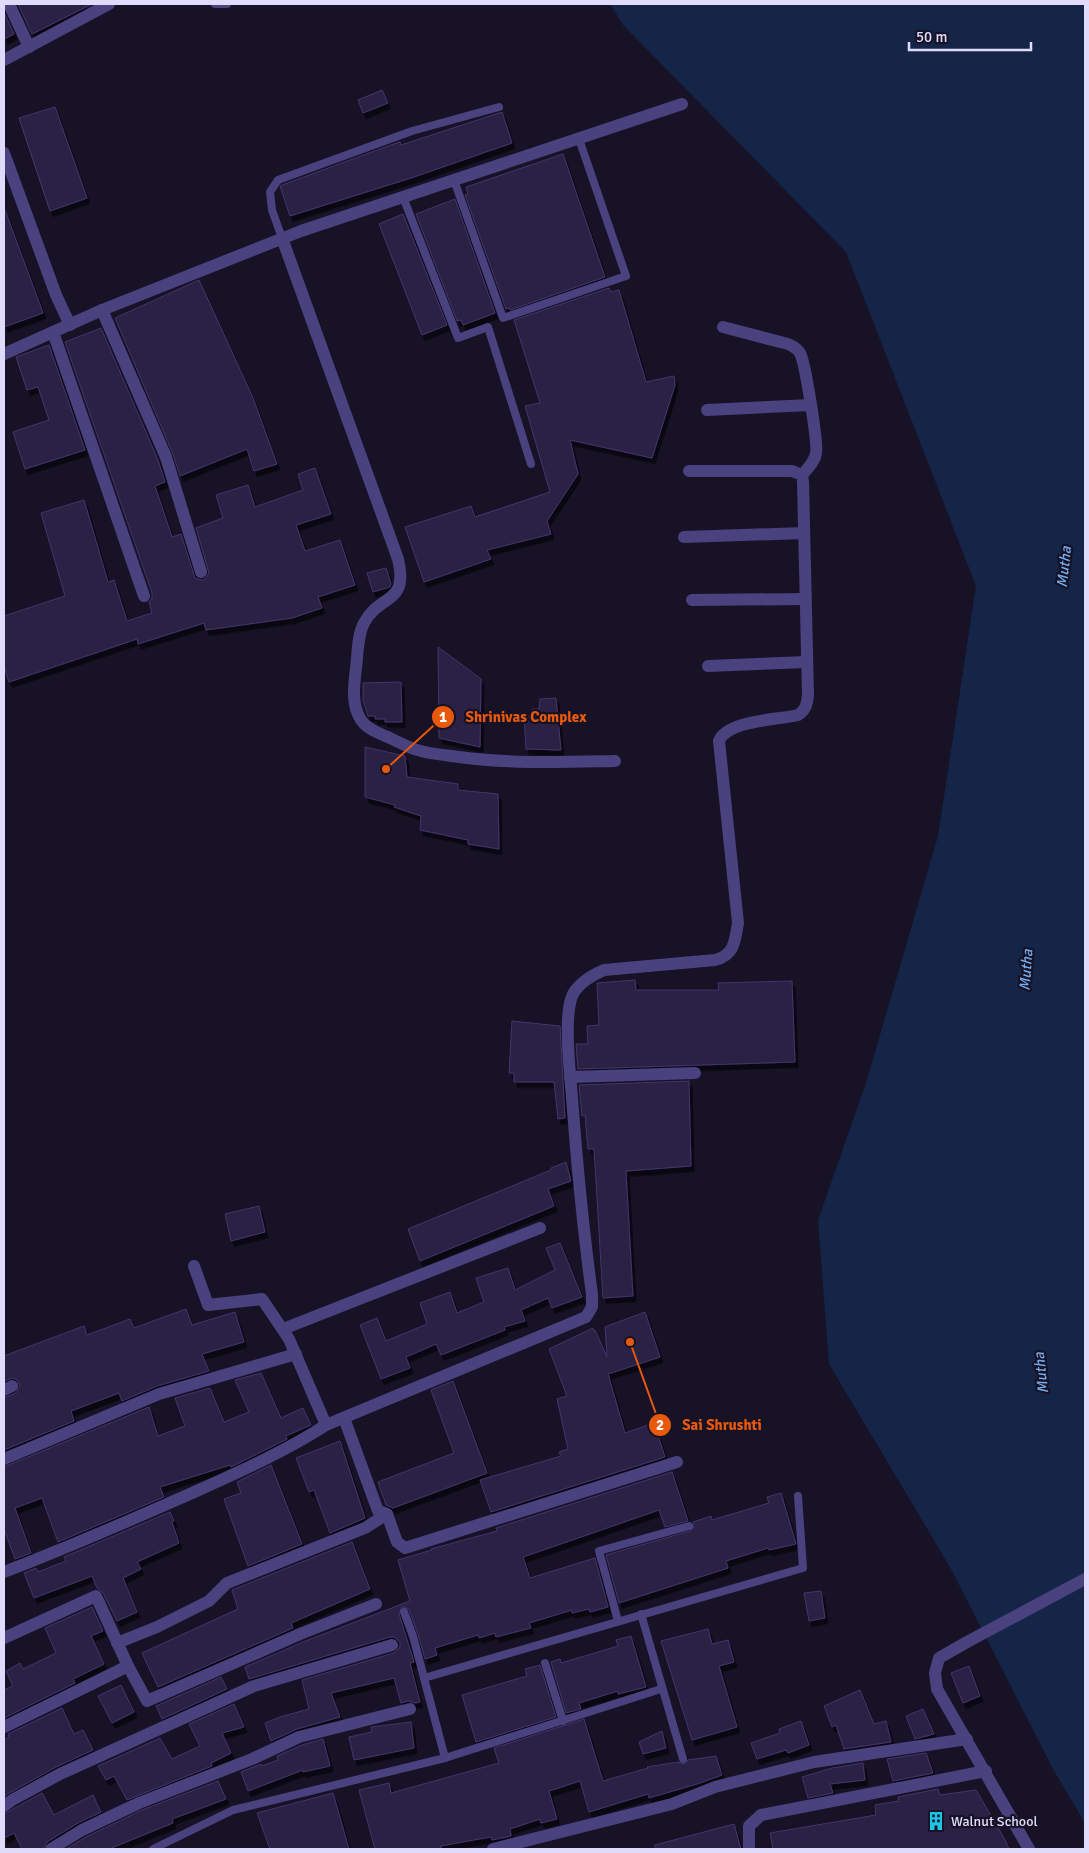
<svg xmlns="http://www.w3.org/2000/svg" width="1089" height="1853" font-family="Signika,sans-serif">
<style>
.water{fill:#142548}
.building{fill:#2a2045;stroke:#44356e;filter:url(#shadow)}
.lines{fill:none;stroke-linecap:round;stroke-linejoin:round}
.service{stroke:#49427f;stroke-width:8}
.minor{stroke:#49427f;stroke-width:12}
.tertiary{stroke:#49427f;stroke-width:12}
.labels{text-anchor:middle;stroke-width:4.5;stroke-linejoin:round;paint-order:stroke}
.poi-label{font-size:14px;fill:#e1dbfb;stroke:#171226;text-anchor:start}
.water-label{font-size:15px;font-style:italic;fill:#74aef0;stroke:#171226}
.leader{fill:none;stroke:#e8590c;stroke-width:2}
.callout-dot{fill:#e8590c;stroke:#171226;stroke-width:2}
.mark-label{font-size:15px;text-anchor:middle;font-weight:bold;fill:#fff}
.callout-label{font-size:15px;text-anchor:middle;font-weight:bold;fill:#e8590c;stroke:#171226;stroke-width:4.5;stroke-linejoin:round;paint-order:stroke}
</style>
<defs>
<filter id="shadow"><feDropShadow dx="3" dy="5.5" stdDeviation="0" flood-color="#0009"/></filter>
</defs>
<rect width="100%" height="100%" fill="#171226"/>
<polygon class="water" points="610,4 1085,4 1085,1823 1053,1769 950,1567 829,1364 818,1220 866,1083 938,836 976,586 846,252 623,25"/>
<g class="building">
<polygon points="18,4 92,4 32,34"/>
<polygon points="4,12 14,34 4,39"/>
<polygon points="382,90 388,103 363,113 358,100"/>
<polygon points="55,107 87,198 50,211 19,118"/>
<polygon points="502,112 512,143 411,178 290,216 280,186 282,185 391,145 400,142 401,145"/>
<polygon points="563,154 605,277 510,310 509,308 506,309 465,195 468,194 466,187"/>
<polygon points="455,199 495,313 463,325 461,320 457,321 416,214"/>
<polygon points="4,210 5,210 43,313 4,327"/>
<polygon points="403,214 447,325 422,335 379,224"/>
<polygon points="199,280 253,398 277,464 254,471 247,449 180,476 173,454 115,318"/>
<polygon points="609,288 611,292 619,290 646,382 674,376 675,385 652,458 570,440 578,474 547,521 551,534 487,550 491,559 424,582 405,527 471,506 475,517 550,492 525,406 540,403 514,320"/>
<polygon points="101,328 158,460 165,482 155,486 172,537 181,534 195,578 200,580 204,580 209,573 196,528 223,518 216,495 248,485 255,507 303,490 298,474 315,468 331,514 296,525 305,551 340,540 355,585 318,597 322,608 292,618 206,630 204,623 138,644 137,639 9,682 4,666 4,616 65,596 41,513 84,500 108,582 114,580 127,621 152,613 149,602 152,598 152,593 65,342"/>
<polygon points="49,345 85,450 25,469 13,432 49,420 38,387 27,390 16,357"/>
<polygon points="386,568 391,584 390,587 373,592 367,573"/>
<polygon points="438,647 481,679 480,747 439,738"/>
<polygon points="401,682 402,722 385,722 385,719 375,719 375,716 368,716 363,700 363,683"/>
<polygon points="556,698 561,750 526,749 524,715 533,715 532,709 539,709 540,699"/>
<polygon points="365,747 405,756 407,777 458,784 458,790 498,794 499,849 468,844 468,840 420,830 421,816 394,807 395,805 365,797"/>
<polygon points="635,980 636,990 719,990 718,983 792,981 795,1062 578,1069 576,1044 588,1044 587,1026 599,1025 597,983"/>
<polygon points="512,1021 560,1026 565,1118 558,1119 554,1082 514,1082 514,1073 509,1073"/>
<polygon points="689,1081 691,1166 626,1171 633,1296 603,1298 594,1149 588,1149 585,1115 582,1116 579,1085"/>
<polygon points="566,1162 571,1181 548,1189 554,1206 420,1261 408,1229 551,1170 551,1168"/>
<polygon points="259,1206 265,1232 231,1241 225,1214"/>
<polygon points="560,1243 582,1297 552,1308 548,1298 521,1310 525,1321 504,1327 505,1330 441,1355 436,1344 406,1357 410,1368 381,1379 360,1325 377,1318 386,1341 427,1324 420,1303 450,1292 457,1313 484,1302 476,1278 508,1268 515,1290 555,1270 546,1248"/>
<polygon points="186,1309 192,1325 235,1312 244,1342 202,1354 209,1371 157,1386 122,1401 119,1393 71,1411 74,1421 4,1450 4,1398 16,1393 20,1386 17,1380 13,1378 4,1381 4,1356 84,1326 87,1335 130,1319 134,1328"/>
<polygon points="645,1312 660,1357 608,1374 625,1433 654,1423 665,1457 491,1512 480,1480 561,1456 559,1452 568,1449 557,1399 567,1396 549,1349 593,1328 594,1331 595,1330 607,1357 605,1327"/>
<polygon points="261,1373 281,1418 303,1408 311,1425 286,1436 287,1439 231,1467 230,1465 160,1487 164,1497 58,1542 42,1498 15,1508 31,1553 15,1559 4,1529 4,1467 149,1407 158,1436 185,1426 175,1398 210,1388 224,1422 249,1412 235,1380"/>
<polygon points="453,1381 487,1473 393,1508 386,1505 378,1482 454,1453 431,1390"/>
<polygon points="340,1441 365,1518 330,1533 314,1490 309,1492 296,1458"/>
<polygon points="271,1465 302,1544 248,1566 224,1499 241,1493 237,1482"/>
<polygon points="672,1472 688,1521 665,1527 659,1510 523,1557 530,1578 595,1558 608,1607 590,1612 589,1609 572,1613 572,1610 529,1623 531,1628 496,1637 495,1633 479,1638 478,1635 435,1648 437,1655 425,1659 418,1634 409,1610 405,1607 402,1607 399,1614 414,1662 410,1663 420,1702 415,1703 408,1701 401,1703 394,1678 331,1693 340,1717 297,1729 271,1741 265,1723 280,1717 309,1709 302,1680 394,1653 400,1647 400,1642 394,1637 390,1637 249,1679 245,1667 303,1642 410,1601 398,1560 432,1550 431,1549 497,1531 496,1528"/>
<polygon points="781,1493 796,1544 769,1550 768,1548 726,1561 728,1568 619,1603 606,1555 690,1531 694,1527 693,1522 711,1516 712,1520 769,1503 767,1497"/>
<polygon points="170,1512 174,1521 172,1522 179,1543 137,1562 141,1569 123,1578 137,1612 117,1621 103,1593 97,1588 92,1576 34,1598 24,1573 36,1568 38,1572 66,1561 64,1557"/>
<polygon points="352,1542 370,1589 291,1623 293,1628 158,1687 142,1653 238,1609 232,1590"/>
<polygon points="821,1591 825,1618 809,1621 804,1593"/>
<polygon points="92,1607 103,1631 91,1636 104,1664 73,1679 75,1683 4,1718 4,1690 13,1686 6,1671 20,1663 23,1669 56,1653 45,1628"/>
<polygon points="708,1629 712,1644 728,1640 734,1662 719,1666 737,1727 692,1740 661,1641"/>
<polygon points="631,1636 646,1687 618,1694 618,1691 579,1703 581,1709 566,1713 551,1662 560,1659 561,1663 618,1646 616,1640"/>
<polygon points="540,1665 556,1717 476,1742 462,1695 527,1676 525,1669"/>
<polygon points="969,1666 980,1696 963,1703 951,1673"/>
<polygon points="221,1677 227,1689 162,1719 156,1706"/>
<polygon points="121,1685 134,1712 112,1723 98,1696"/>
<polygon points="860,1690 874,1724 886,1721 891,1742 844,1749 836,1725 832,1727 824,1706"/>
<polygon points="234,1704 244,1727 222,1733 231,1753 211,1763 212,1766 127,1800 114,1776 106,1780 98,1766 160,1738 172,1759 200,1746 189,1724"/>
<polygon points="62,1708 74,1734 83,1730 93,1750 56,1767 4,1796 4,1740 9,1737 8,1734"/>
<polygon points="923,1709 934,1734 915,1739 906,1716"/>
<polygon points="584,1719 603,1781 648,1768 647,1767 678,1762 684,1764 688,1760 716,1756 722,1775 697,1784 649,1798 648,1794 589,1812 580,1781 549,1791 557,1819 541,1823 540,1819 510,1829 511,1836 492,1840 491,1837 468,1841 441,1846 441,1849 375,1849 359,1790 389,1783 391,1793 499,1763 494,1748"/>
<polygon points="801,1721 809,1745 788,1753 786,1750 757,1759 751,1743 780,1733 779,1729"/>
<polygon points="411,1722 414,1748 354,1760 349,1737 372,1732 371,1727"/>
<polygon points="662,1731 666,1748 643,1754 639,1742"/>
<polygon points="323,1739 330,1766 303,1772 303,1770 248,1791 241,1772 261,1764 262,1766 278,1760 277,1756 302,1745"/>
<polygon points="926,1753 933,1773 893,1781 887,1759"/>
<polygon points="863,1763 865,1780 830,1784 833,1793 808,1798 802,1777 832,1768"/>
<polygon points="218,1781 226,1799 172,1819 173,1823 109,1849 66,1849 86,1837 142,1810"/>
<polygon points="938,1789 940,1795 976,1790 1004,1838 1009,1849 773,1849 770,1833 876,1815 875,1805 899,1801 898,1797"/>
<polygon points="42,1793 54,1815 93,1795 101,1812 78,1823 47,1842 43,1849 22,1849 14,1833 4,1838 4,1814"/>
<polygon points="333,1793 349,1849 270,1849 257,1813"/>
<polygon points="734,1824 741,1849 655,1849 655,1845"/>
</g>
<g class="lines">
<g class="service">
<polyline points="215,4 227,4"/>
<polyline points="454,180 503,318 626,276 579,139"/>
<polyline points="403,197 458,338 488,327 531,464"/>
<polyline points="282,238 272,210 270,192 278,180 412,131 499,107"/>
<polyline points="404,1612 413,1636 424,1678"/>
<polyline points="641,1614 683,1759"/>
<polyline points="618,1621 599,1551 689,1526"/>
<polyline points="545,1663 563,1721"/>
<polyline points="445,1758 424,1678 803,1568 798,1496"/>
<polyline points="153,1849 233,1810 445,1758 661,1689"/>
</g>
<g class="minor">
<polyline points="9,4 29,47"/>
<polyline points="4,60 109,4"/>
<polyline points="4,153 56,295 70,325"/>
<path d="M282 238 398 559C409 605 380 593 364 623 357 636 358 654 356 668 354 685 351 705 361 720 367 729 380 734 390 738 398 742 406 746 414 749 428 754 444 755 459 757 511 764 563 762 615 761"/>
<polyline points="102,310 166,457 201,572"/>
<path d="M723 327 788 344C792 346 797 348 800 353 805 362 818 442 816 453 815 462 807 469 802 475"/>
<polyline points="53,332 144,596"/>
<polyline points="4,354 102,310 301,231 682,104"/>
<polyline points="707,410 810,405"/>
<polyline points="684,537 804,533"/>
<polyline points="692,600 805,599"/>
<polyline points="708,666 806,662"/>
<polyline points="570,1077 695,1073"/>
<polyline points="283,1329 540,1228"/>
<polyline points="4,1390 12,1386"/>
<polyline points="344,1418 378,1511 387,1514 397,1542 405,1548 677,1462"/>
<path d="M326 1425 586 1317 592 1307V1294C583 1229 577 1164 572 1098 570 1072 564 1023 571 999 575 985 592 975 604 970L715 960C735 955 735 940 738 923L719 741C727 720 778 720 798 715 806 710 807 704 808 695L803 482 802 475 792 471H689"/>
<polyline points="4,1459 159,1394 296,1354"/>
<path d="M4 1572C64 1549 124 1523 183 1497 232 1475 281 1454 326 1425L289 1339 262 1299 208 1305 194 1266"/>
<polyline points="4,1638 96,1596 128,1666 147,1701 300,1634 376,1604"/>
<polyline points="117,1643 157,1627 209,1601 227,1583 365,1528 387,1514"/>
<polyline points="4,1727 128,1666"/>
<polyline points="4,1806 12,1800 60,1774 254,1686 392,1645"/>
<polyline points="51,1849 82,1830 139,1803 252,1759 299,1737 410,1709"/>
<polyline points="493,1849 672,1804 715,1787 814,1762 967,1739"/>
<polyline points="749,1849 749,1826 761,1815 986,1771"/>
</g>
<polyline class="tertiary" points="1029,1849 937,1689 935,1673 939,1658 967,1642 1085,1579"/>
</g>
<defs>
<g id="building-bare" transform="scale(1.5)"><path d="M-4-6H4V6H1V3H-1V6H-4ZM-2.5-4.3h1.7v1.8h-1.7ZM.8-4.3h1.7v1.8H.8ZM-2.5-1h1.7V.8h-1.7ZM.8-1h1.7V.8H.8Z" fill="#1cc4e6" stroke="#171226" stroke-width="2.5" paint-order="stroke"/></g>
</defs>
<g fill-rule="evenodd">
<use href="#building-bare" x="936" y="1821"/>
</g>
<g class="labels">
<g class="poi-label">
<text x="951" y="1826">Walnut School</text>
</g>
<g class="water-label">
<text transform="translate(1064 567) rotate(-84)" y="5">Mutha</text>
<text transform="translate(1026 970) rotate(-86)" y="5">Mutha</text>
<text transform="translate(1041 1373) rotate(-96)" y="5">Mutha</text>
</g>
</g>
<path class="leader" d="M386 769L443 717M630 1342L660 1425"/>
<g class="callout-dot">
<circle cx="386" cy="769" r="5"/>
<circle cx="630" cy="1342" r="5"/>
<circle cx="443" cy="717" r="12"/>
<circle cx="660" cy="1425" r="12"/>
</g>
<g class="mark-label">
<text x="443" y="722">1</text>
<text x="660" y="1430">2</text>
</g>
<g class="callout-label">
<text x="526" y="722">Shrinivas Complex</text>
<text x="722" y="1430">Sai Shrushti</text>
</g>
<rect width="1089" height="1853" fill="none" stroke="#e1dbfb" stroke-width="10"/>
<path d="M909 42v8h122v-8" fill="none" stroke="#e1dbfb" stroke-width="2.5"/>
<text x="916" y="42" font-size="15" fill="#e1dbfb" stroke="#171226" stroke-width="4" paint-order="stroke">50 m</text>
</svg>
